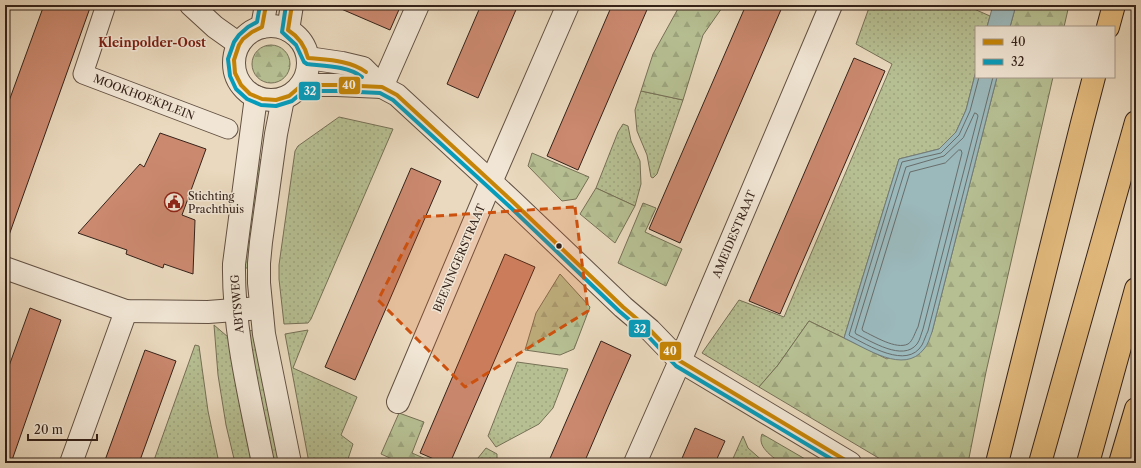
<svg xmlns="http://www.w3.org/2000/svg" width="1141" height="468" font-family="'Libre Caslon Text',serif">
<style>
.grass{fill:url(#grass-dots);stroke:#767056}
.forest{fill:url(#forest-firs);stroke:#767056}
.water{fill:#9bb8bb;stroke:#727c7a}
.lines{fill:none;stroke-linecap:round;stroke-linejoin:round}
.shore{stroke:#686d6a;stroke-width:1}
.building{fill:#cb896f;stroke:#352219}
.pedestrian-casing{stroke:#625042;stroke-width:21}
.minor-casing{stroke:#625042;stroke-width:24}
.tertiary-casing{stroke:#625042;stroke-width:24}
.motorway-casing{stroke:#352219;stroke-width:24}
.pedestrian{stroke:#f1e6d5;stroke-width:19}
.minor{stroke:#f1e6d5;stroke-width:22}
.tertiary{stroke:#f1e6d5;stroke-width:22}
.motorway{stroke:#e5bc7f;stroke-width:22}
.bus-1-casing{stroke:#f1e6d5;stroke-width:7}
.bus-2-casing{stroke:#f1e6d5;stroke-width:7}
.bus-1{stroke:#c68506;stroke-width:4}
.bus-2{stroke:#059cbc;stroke-width:4}
.marked{fill:#cd510e;fill-opacity:0.2;stroke:#cd510e;stroke-width:3;stroke-dasharray:8 5;stroke-linejoin:round}
.bus-dot{fill:#352219;stroke:#f1e6d5;stroke-width:1.5}
.labels{text-anchor:middle;stroke-width:3;stroke-linejoin:round;paint-order:stroke}
.street-label{font-size:11px;fill:#352219;stroke:#f1e6d5}
.poi-label{font-size:11px;fill:#352219;stroke:#f1e6d5;text-anchor:start}
.neighbourhood-label{font-size:12px;font-weight:bold;fill:#7a1f14;stroke:#f1e6d5}
.line-badge{stroke:#f1e6d5;stroke-width:1.5}
.badge-label{font-size:11px;text-anchor:middle;font-weight:bold;fill:#fff}
</style>
<defs>
<pattern id="grass-dots" width="8" height="8" patternUnits="userSpaceOnUse"><rect width="8" height="8" fill="#b6bf92"/><path d="M2 2h.1M6 6h.1" fill="none" stroke="#9da47d" stroke-width="1.8" stroke-linecap="round"/></pattern>
<pattern id="forest-firs" width="22" height="20" patternUnits="userSpaceOnUse"><rect width="22" height="20" fill="#b6bf92"/><path d="M5 1l3.5 6h-7zM16 11l3.5 6h-7z" fill="#9da47d"/></pattern>
</defs>
<rect width="100%" height="100%" fill="#ead9be"/>
<filter id="stains"><feTurbulence type="fractalNoise" baseFrequency=".005" numOctaves="4"/><feColorMatrix values="0 0 0 0 .2 0 0 0 0 .09 0 0 0 0 .02 0 0 0 .5 -.17"/></filter>
<radialGradient id="worn" r=".72"><stop offset=".6" stop-color="#630" stop-opacity="0"/><stop offset="1" stop-color="#630" stop-opacity=".3"/></radialGradient>
<g class="grass">
<polygon points="870,5 965,5 990,16 987,27 976,27 976,71 966,110 956,132 939,149 899,159 844,338 809,321 778,365 759,387 702,353 739,300 784,317 892,64 856,44"/>
<polygon points="641,91 683,100 657,174 653,178 651,177 647,155 637,131 635,110"/>
<polygon points="339,117 393,129 311,319 308,323 284,324 279,279 279,265 295,151 298,146"/>
<polygon points="623,124 628,126 631,141 640,161 641,184 635,206 596,188 618,132"/>
<polygon points="254,159 263,160 249,268 242,268"/>
<polygon points="214,325 228,337 232,346 255,463 235,463 226,425 218,375"/>
<polygon points="255,330 281,463 272,463 248,331"/>
<polygon points="308,330 293,368 357,397 341,435 353,444 348,459 329,463 309,463 285,334"/>
<polygon points="195,345 199,346 208,411 219,463 153,463"/>
<polygon points="517,362 568,369 553,408 539,424 496,447 488,436"/>
<polygon points="743,436 748,448 765,463 731,463"/>
<polygon points="486,448 497,454 497,463 474,463"/>
</g>
<g class="forest">
<polygon points="680,5 724,5 703,35 683,100 641,91 653,54"/>
<polygon points="1016,5 1069,5 1064,27 1010,27"/>
<circle cx="271" cy="64" r="19"/>
<polygon points="997,77 1053,77 986,372 968,463 887,463 759,387 778,365 809,321 887,359 932,332"/>
<polygon points="532,153 589,177 576,199 562,201 528,166"/>
<polygon points="596,188 635,206 615,243 580,214"/>
<polygon points="643,203 656,208 645,232 682,249 666,286 618,263"/>
<polygon points="560,274 590,307 574,349 560,355 525,350 536,313"/>
<polygon points="399,413 424,422 412,453 435,463 401,463 381,454"/>
<path d="M762 434 812 463H780C771 455 757 447 762 434Z"/>
</g>
<g class="water">
<polygon points="993,5 1016,5 1010,27 987,27"/>
<path d="M976 71V77H997L932 332C930 337 928 345 924 349 904 375 866 348 844 338L899 159 939 149 956 132 966 110Z"/>
</g>
<g class="lines">
<g class="shore">
<path d="M979 77 970 111 959 135 941 153 902 162 894 187 849 335 850 336C868 345 907 370 922 345 924 341 926 335 928 331L993 77"/>
<path d="M975 113 977 114 978 116 923 329C921 334 920 340 917 344 903 362 871 341 856 334L855 332 906 167 944 156 963 138Z"/>
<path d="M959 150H961L962 153 918 327C915 332 913 341 908 344 896 350 874 336 863 331L862 329 910 172 945 163Z"/>
</g>
</g>
<g class="building">
<polygon points="44,5 91,5 8,238 5,237 5,112"/>
<polygon points="332,5 401,5 390,30"/>
<polygon points="481,5 518,5 478,98 447,84"/>
<polygon points="612,5 649,5 578,170 547,156"/>
<polygon points="746,5 783,5 680,243 649,229"/>
<polygon points="854,58 885,71 780,314 749,301"/>
<polygon points="160,133 206,149 182,215 195,220 193,274 164,264 163,268 126,254 127,250 78,233 140,164 144,167"/>
<polygon points="411,168 441,181 355,380 325,367"/>
<polygon points="505,254 535,267 450,463 443,463 420,453"/>
<polygon points="30,308 61,320 11,463 5,463 5,377"/>
<polygon points="601,341 631,355 608,407 584,463 548,463"/>
<polygon points="145,350 176,361 139,463 104,463"/>
<polygon points="695,428 725,441 715,463 680,463"/>
</g>
<g class="lines">
<g class="pedestrian-casing">
<polyline id="pedestrian" points="106,5 83,74 228,129"/>
</g>
<g class="minor-casing">
<g id="minor">
<polyline points="191,5 215,27 239,44"/>
<polyline points="308,58 342,63 363,68 382,87 397,95 513,202 623,307 650,330 680,361 850,463"/>
<polyline points="302,85 337,85 382,87"/>
<polyline points="382,87 418,5"/>
<polyline points="5,268 126,311 208,312 261,308"/>
<polyline points="398,402 491,182 568,5"/>
<polyline points="71,463 126,311"/>
<polyline points="635,463 680,361 831,5"/>
</g>
</g>
<g class="tertiary-casing">
<g id="tertiary">
<circle cx="271" cy="63" r="37"/>
<polyline points="262,27 266,5"/>
<polyline points="288,30 292,5"/>
<path d="M256 97 234 264C233 331 250 398 263 463"/>
<polyline points="283,99 276,134 261,242 259,263 259,283 264,334 290,463"/>
</g>
</g>
<g class="motorway-casing">
<g id="motorway">
<polyline points="1108,27 1114,5"/>
<polyline points="997,463 1082,123 1094,77"/>
<polyline points="1040,463 1136,122"/>
<polyline points="1088,463 1136,289"/>
<polyline points="1120,463 1136,409"/>
</g>
</g>
<use href="#pedestrian" class="pedestrian"/>
<use href="#minor" class="minor"/>
<use href="#tertiary" class="tertiary"/>
<use href="#motorway" class="motorway"/>
<g class="bus-1-casing">
<g id="bus-1">
<polyline points="266,5 262,27 252,32 243,39 239,45 234,60 235,73 241,85 250,94 262,99 276,100 289,96 302,85 337,85 382,87 397,95 513,202 623,307 650,330 680,361 850,463"/>
<path d="M292 5 288 30C299 37 305 46 308 58 327 60 350 60 366 72"/>
</g>
</g>
<g class="bus-2-casing">
<g id="bus-2">
<polyline points="260,5 257,22 248,27 239,35 234,42 228,59 230,76 236,89 247,99 261,105 276,106 292,101 304,91 337,91 380,93 393,100 509,206 619,311 646,334 676,366 838,463"/>
<path d="M286 5 282 32 296 45 304 62 307 64C325 66 348 66 362 77"/>
</g>
</g>
<use href="#bus-1" class="bus-1"/>
<use href="#bus-2" class="bus-2"/>
</g>
<path class="marked" d="M575 207 588 311 465 387 378 300 421 217Z"/>
<defs>
<g id="civic-ring" transform="scale(1)"><circle r="9.5" fill="#f1e6d5" stroke="#8f2418" stroke-width="1.5"/><path d="M-.6-6.5H3V-4.5H.6V-3L4-1V1h2V6H-6V1h2V-1L-.6-3ZM-1.2 2.5V6h2.4V2.5Z" fill="#8f2418"/></g>
</defs>
<g fill-rule="evenodd">
<use href="#civic-ring" x="174" y="202"/>
</g>
<circle class="bus-dot" cx="559" cy="246" r="3.5"/>
<g class="labels">
<g class="street-label">
<text transform="translate(144 97) rotate(21)" y="4">MOOKHOEKPLEIN</text>
<text transform="translate(734 234) rotate(-67)" y="4">AMEIDESTRAAT</text>
<text transform="translate(459 258) rotate(-67)" y="4">BEENINGERSTRAAT</text>
<text transform="translate(237 304) rotate(-95)" y="4">ABTSWEG</text>
</g>
<g class="poi-label">
<text x="188" y="200">Stichting<tspan x="188" dy="13">Prachthuis</tspan></text>
</g>
<g class="neighbourhood-label">
<text x="152" y="47">Kleinpolder-Oost</text>
</g>
</g>
<g class="line-badge">
<rect x="338" y="76" width="23" height="19" rx="4" fill="#c68506"/>
<rect x="298" y="81" width="23" height="20" rx="4" fill="#059cbc"/>
<rect x="628" y="319" width="23" height="19" rx="4" fill="#059cbc"/>
<rect x="659" y="341" width="23" height="20" rx="4" fill="#c68506"/>
</g>
<g class="badge-label">
<text x="349" y="89">40</text>
<text x="310" y="95">32</text>
<text x="640" y="333">32</text>
<text x="670" y="355">40</text>
</g>
<rect width="1141" height="468" fill="none" stroke="#ead9be" stroke-width="20"/>
<rect x="6" y="6" width="1129" height="456" fill="none" stroke="#352219" stroke-width="2"/>
<rect x="10" y="10" width="1121" height="448" fill="none" stroke="#352219"/>
<rect x="975" y="26" width="140" height="52" fill="#f1e6d5" stroke="#a6988a"/>
<rect x="983" y="39" width="20" height="6" fill="#c68506" stroke="#a6988a"/>
<text x="1011" y="46" font-size="12" fill="#352219">40</text>
<rect x="983" y="59" width="20" height="6" fill="#059cbc" stroke="#a6988a"/>
<text x="1011" y="66" font-size="12" fill="#352219">32</text>
<path d="M28 434v6h69v-6" fill="none" stroke="#352219" stroke-width="2"/>
<text x="34" y="434" font-size="12" fill="#352219" stroke="#f1e6d5" stroke-width="3" paint-order="stroke">20 m</text>
<rect width="100%" height="100%" filter="url(#stains)"/>
<rect width="100%" height="100%" fill="url(#worn)"/>
</svg>
